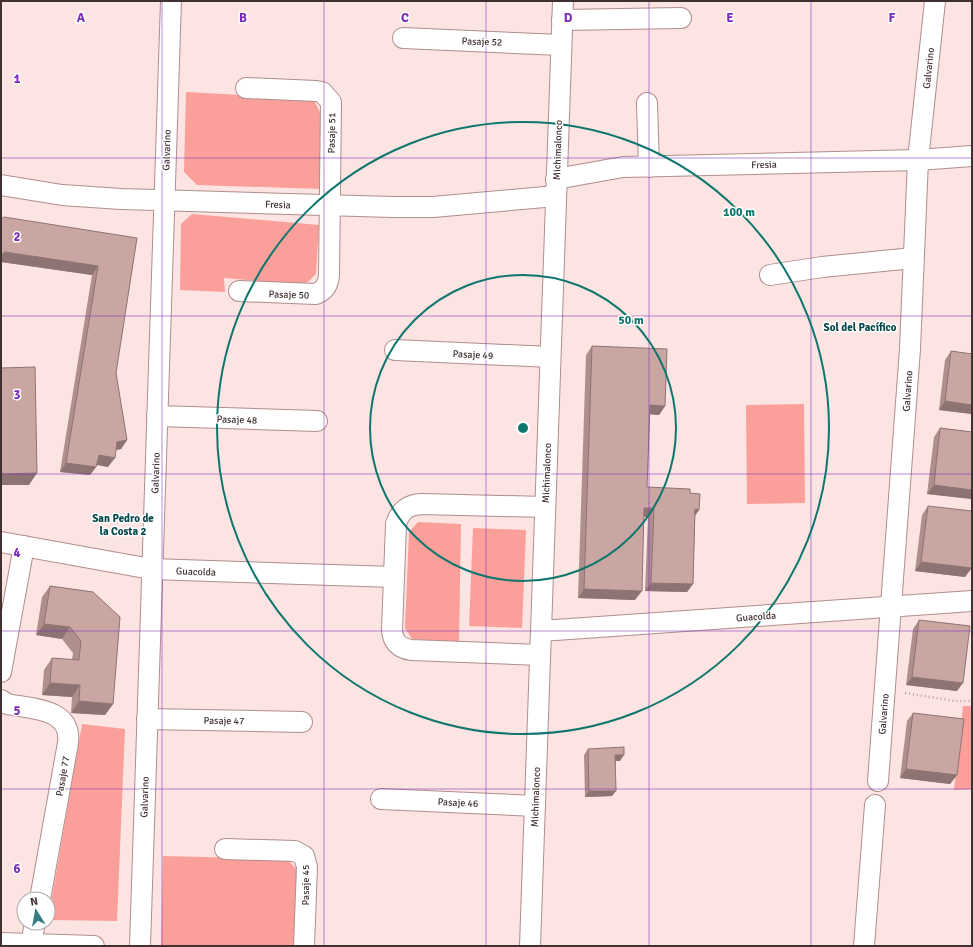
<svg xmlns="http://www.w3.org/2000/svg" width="973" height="947" font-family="Signika,sans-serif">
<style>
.green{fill:#fb9f9b}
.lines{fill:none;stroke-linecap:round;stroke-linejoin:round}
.minor-casing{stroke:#b18d8b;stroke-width:22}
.path{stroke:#b6a2a0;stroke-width:2.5;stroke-dasharray:1 3;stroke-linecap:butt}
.minor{stroke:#fff;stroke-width:20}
.wall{fill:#ae8f8c}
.shaded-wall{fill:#8d7472}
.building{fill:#caa6a3;stroke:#8d7472}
.grid{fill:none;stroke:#7b2cbf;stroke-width:1;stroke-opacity:0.55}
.ring{fill:none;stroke:#0f766e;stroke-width:2}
.labels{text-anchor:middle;stroke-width:3;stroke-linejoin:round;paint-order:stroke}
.street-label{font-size:10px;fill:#403130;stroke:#fff}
.neighbourhood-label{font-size:11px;font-weight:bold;fill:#05484c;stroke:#fff}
.grid-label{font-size:13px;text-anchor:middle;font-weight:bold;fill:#7b2cbf;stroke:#fff;stroke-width:3;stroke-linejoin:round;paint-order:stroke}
.centre{fill:#0f766e;stroke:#fff;stroke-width:2}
.ring-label{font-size:12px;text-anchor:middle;font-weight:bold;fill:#0f766e;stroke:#fff;stroke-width:3;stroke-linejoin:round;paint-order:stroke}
</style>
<rect width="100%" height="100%" fill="#fce4e2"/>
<g class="green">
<polygon points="186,92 313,99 321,114 322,189 197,185 184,172"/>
<polygon points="192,214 319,225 316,274 305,285 224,278 225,292 180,290 181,224"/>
<polygon points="804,404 805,503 747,504 746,405"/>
<polygon points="418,522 461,524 459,642 412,639 405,628 409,532"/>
<polygon points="473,528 526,530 522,628 469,626"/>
<polygon points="963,706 972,706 972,789 954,790"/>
<polygon points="82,724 125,729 117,921 48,920"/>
<polygon points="163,856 287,859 299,872 295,946 161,946"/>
</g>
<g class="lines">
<g class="minor-casing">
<g id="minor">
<polyline points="562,20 681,18"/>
<polyline points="403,38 561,45"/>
<polyline points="647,103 649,167"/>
<polyline points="556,179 623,167 918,160 972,156"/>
<polyline points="1,185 62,195 121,199 393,207 433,207 556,196"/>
<polyline points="770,275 822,267 913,258"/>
<path d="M239 291 316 294C324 291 328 285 329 276L331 102 322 92 316 91 246 88"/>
<polyline points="395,350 550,357"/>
<polyline points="157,416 317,421"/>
<polyline points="1,542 151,569 394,577"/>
<polyline points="541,631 972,601"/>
<path d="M540 655 411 650C399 648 393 642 392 630L396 524C400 511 407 505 421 504L545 507"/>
<polyline points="1,672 24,546"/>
<path d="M1 700 7 704C32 709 72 708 68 743L40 899"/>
<polyline points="147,719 302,722"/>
<polyline points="878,781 910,349 918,160 935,1"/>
<polyline points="381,799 535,806"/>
<polyline points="225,849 295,851 304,856 307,867 304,946"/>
<polyline points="1,943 94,946"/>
<polyline points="31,944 35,923"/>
<polyline points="140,946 171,1"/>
<polyline points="530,946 563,1"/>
<polyline points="864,946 875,805"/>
</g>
</g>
<polyline class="path" points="905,693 955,701 972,701"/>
<use href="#minor" class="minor"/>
</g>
<g class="wall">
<polygon points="137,238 116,373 127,440 121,449 116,450 108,467 97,465 96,467 90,475 60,472 92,275 1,262"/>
<polygon points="592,346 665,406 659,415 649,414 647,487 690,493 699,510 695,516 693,584 687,592 645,591 648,517 644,517 635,600 578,598 586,355"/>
<polygon points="951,351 972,354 972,414 939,410 945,360"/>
<polygon points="940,428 972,432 972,499 927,494 934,437"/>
<polygon points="928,506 965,577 915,571 922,515"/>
<polygon points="50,586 93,592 113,704 105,715 71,713 72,697 42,695 44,670 52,658 72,660 73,653 62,639 36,635 42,597"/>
<polygon points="919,620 957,691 906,685 913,629"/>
<polygon points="913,713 957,775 950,784 900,778 907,721"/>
<polygon points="588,749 620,761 616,761 612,796 585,797 584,755"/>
</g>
<g class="shaded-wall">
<polygon points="5,252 98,266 92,275 1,262 1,255"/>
<polygon points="945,401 972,405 972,414 939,410"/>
<polygon points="650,405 665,406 659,415 644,414"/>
<polygon points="127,440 121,449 111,451 117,442"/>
<polygon points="99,455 115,458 108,467 93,464"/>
<polygon points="66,463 96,467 90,475 60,472"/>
<polygon points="37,473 29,485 1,485 1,474"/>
<polygon points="934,485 972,490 972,499 927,494"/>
<polygon points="644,508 654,508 648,517 638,517"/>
<polygon points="695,509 699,510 693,518"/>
<polygon points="921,562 972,568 965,577 915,571"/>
<polygon points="651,583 693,584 687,592 645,591"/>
<polygon points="584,589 642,591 635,600 578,598"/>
<polygon points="44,624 70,627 62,639 36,635"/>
<polygon points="912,677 963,683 957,691 906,685"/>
<polygon points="50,683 80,685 72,697 42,695"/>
<polygon points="79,701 113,704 105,715 71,713"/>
<polygon points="615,755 624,755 620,761 611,761"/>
<polygon points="906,769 957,775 950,784 900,778"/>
<polygon points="589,791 616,791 612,796 585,797"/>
</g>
<g class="building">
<polygon points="4,217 137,238 116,373 127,440 117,442 115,458 99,455 96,467 66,463 98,266 5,252 1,255 1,219"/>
<polygon points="592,346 667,349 665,406 650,405 647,487 690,489 690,493 700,494 699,510 695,509 693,584 651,583 654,508 644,508 642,591 584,589"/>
<polygon points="951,351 972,354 972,405 945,401"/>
<polygon points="35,367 37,473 1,474 1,368"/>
<polygon points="940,428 972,432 972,490 934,485"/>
<polygon points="928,506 972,511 972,568 921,562"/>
<polygon points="50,586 93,592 120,617 113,704 79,701 80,685 50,683 52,658 79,660 81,641 70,627 44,624"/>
<polygon points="919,620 970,626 963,683 912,677"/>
<polygon points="913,713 964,719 957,775 906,769"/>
<polygon points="624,747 624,755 615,755 616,791 589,791 588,749"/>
</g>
<path class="grid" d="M162 1V946M324 1V946M486 1V946M649 1V946M811 1V946M1 158H972M1 316H972M1 474H972M1 631H972M1 789H972"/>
<g class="ring">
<circle cx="523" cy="428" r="153"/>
<circle cx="523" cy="428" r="306"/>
</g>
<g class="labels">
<g class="street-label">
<text transform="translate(482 41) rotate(2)" y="4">Pasaje 52</text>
<text transform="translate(928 68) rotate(-84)" y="4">Galvarino</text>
<text transform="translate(331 133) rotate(-89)" y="4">Pasaje 51</text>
<text transform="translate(166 150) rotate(-88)" y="4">Galvarino</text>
<text transform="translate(557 150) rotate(-88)" y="4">Michimalonco</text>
<text transform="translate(764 164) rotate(-1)" y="4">Fresia</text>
<text transform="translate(278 204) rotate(2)" y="4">Fresia</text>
<text transform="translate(289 294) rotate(2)" y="4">Pasaje 50</text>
<text transform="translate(473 354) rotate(3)" y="4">Pasaje 49</text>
<text transform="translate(907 391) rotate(-86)" y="4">Galvarino</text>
<text transform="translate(237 419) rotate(2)" y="4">Pasaje 48</text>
<text transform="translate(155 473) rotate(-88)" y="4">Galvarino</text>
<text transform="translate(546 473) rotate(-88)" y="4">Michimalonco</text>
<text transform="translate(196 571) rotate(2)" y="4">Guacolda</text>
<text transform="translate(756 616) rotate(-4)" y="4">Guacolda</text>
<text transform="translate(883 714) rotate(-85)" y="4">Galvarino</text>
<text transform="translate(224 720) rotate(1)" y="4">Pasaje 47</text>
<text transform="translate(62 776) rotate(-80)" y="4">Pasaje 77</text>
<text transform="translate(144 797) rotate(-88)" y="4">Galvarino</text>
<text transform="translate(535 797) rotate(-88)" y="4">Michimalonco</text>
<text transform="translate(458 802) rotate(3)" y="4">Pasaje 46</text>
<text transform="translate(305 885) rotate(-90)" y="4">Pasaje 45</text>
</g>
<g class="neighbourhood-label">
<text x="860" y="331">Sol del Pacífico</text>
<text x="123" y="522">San Pedro de<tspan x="123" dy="13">la Costa 2</tspan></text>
</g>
</g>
<g class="grid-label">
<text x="81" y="22">A</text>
<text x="243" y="22">B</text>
<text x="405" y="22">C</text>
<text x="568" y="22">D</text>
<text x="730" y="22">E</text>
<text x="892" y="22">F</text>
<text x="17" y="83">1</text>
<text x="17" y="241">2</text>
<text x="17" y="399">3</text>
<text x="17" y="557">4</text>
<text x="17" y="715">5</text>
<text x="17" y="873">6</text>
</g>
<circle cx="523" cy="428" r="6" class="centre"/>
<g class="ring-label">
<text x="739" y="216">100 m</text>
<text x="631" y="324">50 m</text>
</g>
<rect width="973" height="947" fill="none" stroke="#403130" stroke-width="4"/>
<g transform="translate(36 911) rotate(349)"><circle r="19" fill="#ffffff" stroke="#b3adac"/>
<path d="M0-3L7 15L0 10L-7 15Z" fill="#357d83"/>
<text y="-6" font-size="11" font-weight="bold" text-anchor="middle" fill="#403130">N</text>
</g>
</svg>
